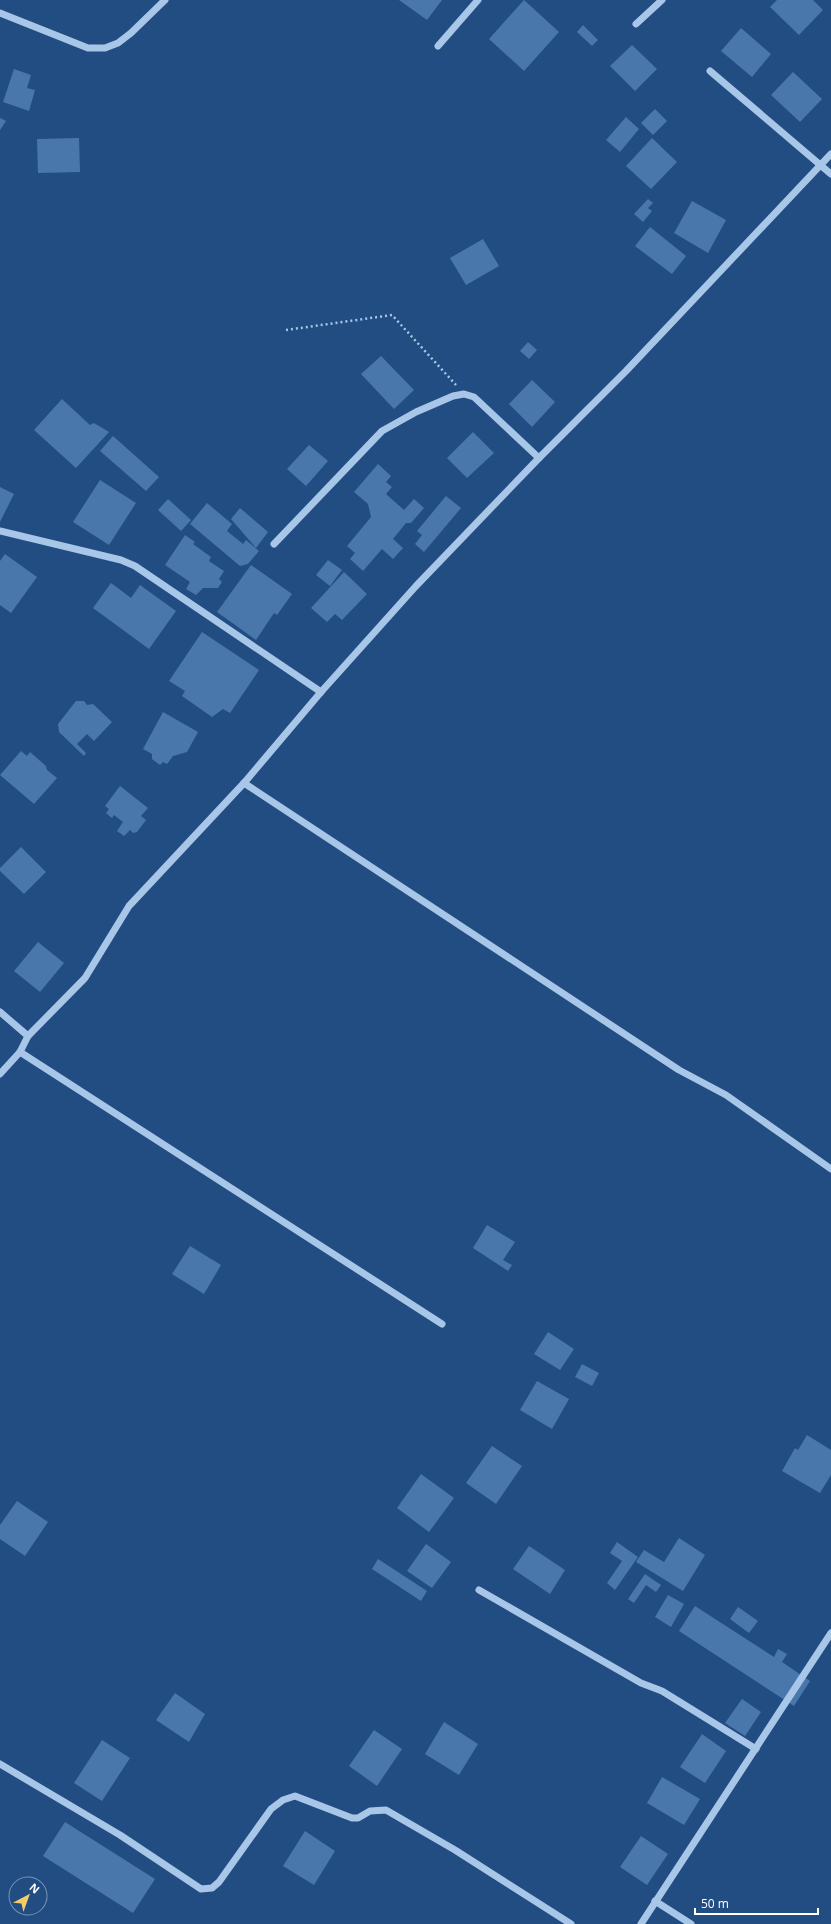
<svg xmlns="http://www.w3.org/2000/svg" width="831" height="1924" font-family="'Open Sans',sans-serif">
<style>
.building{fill:#4977ab}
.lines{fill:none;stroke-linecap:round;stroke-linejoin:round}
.path{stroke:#a8c6e8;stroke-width:2.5;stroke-dasharray:2 3;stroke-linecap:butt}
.minor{stroke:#a8c6e8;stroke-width:7}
</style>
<rect width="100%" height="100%" fill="#214d82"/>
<g class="building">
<polygon points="399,0 442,0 427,20"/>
<polygon points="524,0 559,32 524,71 489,39"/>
<polygon points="777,0 813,0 823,10 799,35 770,7"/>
<polygon points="583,25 598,40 592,46 577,32"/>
<polygon points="741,28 771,54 752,77 721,51"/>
<polygon points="632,45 657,69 635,91 610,66"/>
<polygon points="14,69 31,75 27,88 35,90 29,111 3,102"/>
<polygon points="793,72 822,99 800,122 771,95"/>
<polygon points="655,109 667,121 653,135 641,123"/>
<polygon points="626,117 639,129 620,152 606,140"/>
<polygon points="0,118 6,121 0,130"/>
<polygon points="79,138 80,172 38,173 37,139"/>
<polygon points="652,138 677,162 651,189 626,166"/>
<polygon points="648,199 653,203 648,208 652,211 643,222 634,214"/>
<polygon points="692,201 726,220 708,253 674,233"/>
<polygon points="650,227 686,256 672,274 635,246"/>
<polygon points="483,239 499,266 466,285 450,258"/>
<polygon points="528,342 537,350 529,359 520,351"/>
<polygon points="381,356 414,390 394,409 361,374"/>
<polygon points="532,380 555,402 532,427 509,404"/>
<polygon points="62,399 90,425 94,423 109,432 76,468 34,430"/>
<polygon points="473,432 494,453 467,478 447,458"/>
<polygon points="113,436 159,477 146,491 100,451"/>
<polygon points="309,445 328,461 306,486 287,469"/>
<polygon points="378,464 391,476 386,482 392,487 386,494 404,510 414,499 424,508 411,523 406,523 393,539 403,548 393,559 382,549 363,571 350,559 355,553 347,546 371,517 368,504 354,492"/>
<polygon points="100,480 136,503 109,545 73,522"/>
<polygon points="0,487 14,494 0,522"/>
<polygon points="446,496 461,508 424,552 415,544 422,535 417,531"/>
<polygon points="168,499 191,520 181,531 158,510"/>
<polygon points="207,503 232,524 227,531 243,544 246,540 259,551 248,564 240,566 190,524"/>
<polygon points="240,508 268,532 256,548 231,519"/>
<polygon points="185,535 195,542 193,544 211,557 209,561 224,571 219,579 222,582 218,588 203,588 196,595 186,589 190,582 165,565"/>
<polygon points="5,554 37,577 11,613 0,605 0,561"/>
<polygon points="328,560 342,570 330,586 316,575"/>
<polygon points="251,565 292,594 277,615 274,613 256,640 217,612"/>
<polygon points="344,572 367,594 342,620 335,614 327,622 311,608"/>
<polygon points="111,583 131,598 140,585 176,611 149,649 93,608"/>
<polygon points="202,632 259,670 230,713 223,709 212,717 182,696 185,691 169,681"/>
<polygon points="76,701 84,701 87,705 93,704 112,722 94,741 87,734 77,744 86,753 84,756 59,732 58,724"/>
<polygon points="163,712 198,732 187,752 173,756 167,764 163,762 160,765 152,759 152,754 143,749"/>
<polygon points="21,751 27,756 30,752 46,766 47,770 57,778 34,804 0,775"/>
<polygon points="120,786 148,808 141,816 146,820 137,832 133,833 130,830 124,836 117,831 123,822 114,815 112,818 106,813 109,809 105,806"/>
<polygon points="21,847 46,872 24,894 0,871 0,868"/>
<polygon points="38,942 64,963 40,992 14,971"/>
<polygon points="487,1225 515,1242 503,1260 512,1265 508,1271 473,1248"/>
<polygon points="190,1246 221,1265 204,1294 172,1274"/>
<polygon points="548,1332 574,1349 560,1370 534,1354"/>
<polygon points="582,1364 599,1373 592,1386 575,1377"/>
<polygon points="537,1381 569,1399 552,1429 520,1410"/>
<polygon points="807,1435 831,1450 831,1475 820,1493 782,1471 795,1448 798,1450"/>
<polygon points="492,1446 522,1466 496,1504 466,1483"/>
<polygon points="421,1474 454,1498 429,1532 397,1508"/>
<polygon points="17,1501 48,1522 25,1556 0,1539 0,1525"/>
<polygon points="679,1538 705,1555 683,1591 636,1562 644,1550 664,1562"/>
<polygon points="617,1542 638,1557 615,1590 607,1583 622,1561 610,1553"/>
<polygon points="426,1544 451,1562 432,1588 407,1571"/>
<polygon points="529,1546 565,1570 550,1594 513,1569"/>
<polygon points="378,1559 427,1591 421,1601 372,1569"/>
<polygon points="645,1574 661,1585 656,1592 646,1585 634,1603 628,1599"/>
<polygon points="668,1595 684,1604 671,1627 655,1617"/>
<polygon points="695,1606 774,1657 778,1649 787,1654 782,1662 810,1681 794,1706 679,1631"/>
<polygon points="738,1607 758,1621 749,1633 730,1619"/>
<polygon points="175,1693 205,1714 189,1742 156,1720"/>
<polygon points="742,1699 761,1712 745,1736 725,1723"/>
<polygon points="444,1722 478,1744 459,1775 425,1754"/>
<polygon points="374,1730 402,1749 377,1786 349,1766"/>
<polygon points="702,1734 726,1751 705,1783 680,1767"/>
<polygon points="102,1740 130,1758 102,1801 74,1783"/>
<polygon points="662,1777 700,1799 684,1825 647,1803"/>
<polygon points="65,1822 155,1879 133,1913 43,1856"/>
<polygon points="305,1831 335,1851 314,1885 283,1866"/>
<polygon points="641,1836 668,1854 647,1885 620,1867"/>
</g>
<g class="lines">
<polyline class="path" points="286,330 392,315 456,385"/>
<g class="minor">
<polyline points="0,13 88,48 105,48 118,43 131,33 165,0"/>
<polyline points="636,24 662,0"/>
<polyline points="438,46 478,0"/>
<polyline points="710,71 831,174"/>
<polyline points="0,531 121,560 135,566 321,692"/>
<polyline points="274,544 382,431 416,412 453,396 464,394 474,397 539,458"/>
<polyline points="244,783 679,1070 726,1095 831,1169"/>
<polyline points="0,1012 28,1036"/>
<polyline points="20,1052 442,1324"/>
<polyline points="0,1074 20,1052 28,1036 85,978 129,906 244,783 321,692 416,586 539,458 626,371 831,154"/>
<polyline points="479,1590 641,1683 662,1691 756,1749"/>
<polyline points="0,1764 120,1835 201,1889 212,1888 219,1882 271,1809 283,1800 295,1796 352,1818 358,1818 370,1811 386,1810 455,1850 571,1924"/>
<polyline points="655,1901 691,1924"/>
<polyline points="641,1924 831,1633"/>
</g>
</g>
<g transform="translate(28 1896) rotate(41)"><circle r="19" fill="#214d82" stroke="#7a94b4"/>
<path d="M0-3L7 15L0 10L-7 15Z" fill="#f5ca69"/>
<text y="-6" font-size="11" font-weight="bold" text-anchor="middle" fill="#ffffff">N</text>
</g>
<path d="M695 1908v6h123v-6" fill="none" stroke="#ffffff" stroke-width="2"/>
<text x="701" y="1908" font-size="12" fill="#ffffff" stroke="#214d82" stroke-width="3" paint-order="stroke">50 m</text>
</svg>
